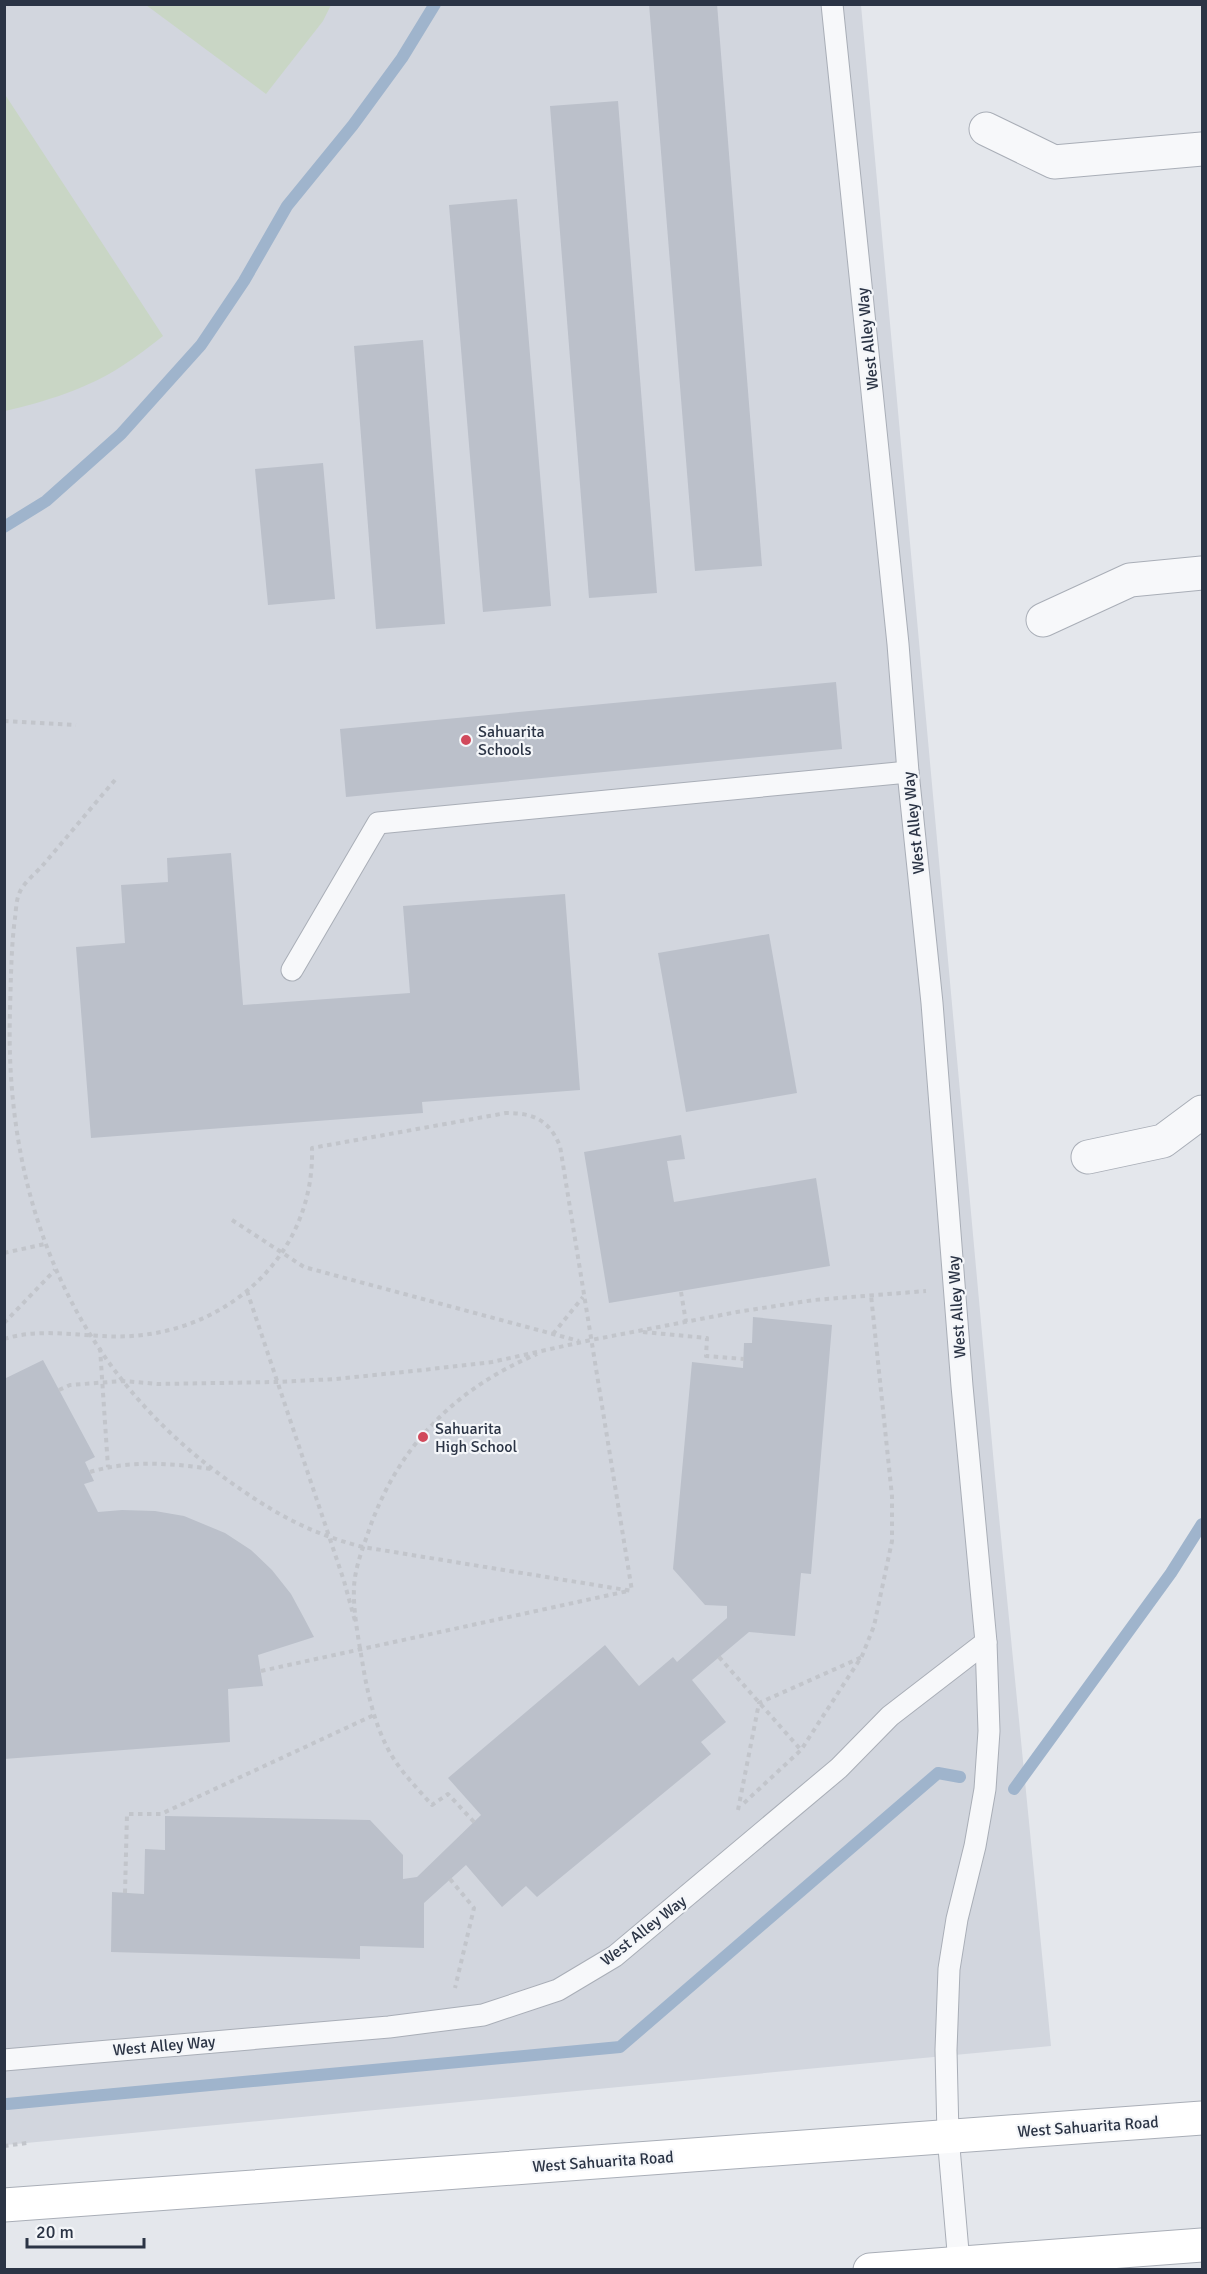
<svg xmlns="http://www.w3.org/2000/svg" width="1207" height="2274" font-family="Signika,sans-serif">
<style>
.built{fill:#d2d6de}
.green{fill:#c9d6c5}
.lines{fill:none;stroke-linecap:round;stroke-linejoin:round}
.stream{stroke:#9fb4cc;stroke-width:12}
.building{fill:#bbc0ca}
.lane-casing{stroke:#a9aeb7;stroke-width:23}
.street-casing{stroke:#a9aeb7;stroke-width:35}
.secondary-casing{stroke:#a9aeb7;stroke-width:35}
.path{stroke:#c2c5cb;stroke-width:4;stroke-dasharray:4.5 4.5;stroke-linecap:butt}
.lane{stroke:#f7f8fa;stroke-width:21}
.street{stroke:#f7f8fa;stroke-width:33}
.secondary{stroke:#fff;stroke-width:33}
.poi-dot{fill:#d1495b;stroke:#f4f6f9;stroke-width:2}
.labels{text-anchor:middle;stroke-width:4.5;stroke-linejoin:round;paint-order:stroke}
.street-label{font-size:16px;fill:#2b3445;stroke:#f4f6f9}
.poi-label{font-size:16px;fill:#2b3445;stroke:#f4f6f9;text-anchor:start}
</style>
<rect width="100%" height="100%" fill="#e4e7ec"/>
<polygon class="built" points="5,5 861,5 995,1476 1051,2046 5,2145"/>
<g class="green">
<polygon points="146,5 146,4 331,5 323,21 266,94"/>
<path d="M4 93 163 336C150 346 136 357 122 366 87 389 44 402 5 411Z"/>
</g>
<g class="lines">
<g class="stream">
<polyline points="4,527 46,501 121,434 201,345 244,281 287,206 353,125 402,58 435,4"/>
<polyline points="1014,1789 1171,1573 1202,1524"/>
<polyline points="7,2104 620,2047 938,1773 960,1777"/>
</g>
</g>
<g class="building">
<polygon points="649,4 717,4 762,566 695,571"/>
<polygon points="618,101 657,593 589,598 550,106"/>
<polygon points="517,199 551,606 483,612 449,205"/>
<polygon points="423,340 445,624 376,629 354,346"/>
<polygon points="323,463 335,599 268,605 255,469"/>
<polygon points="836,682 842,749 346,797 340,729"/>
<polygon points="231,853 243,1005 410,993 403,906 565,894 580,1090 422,1102 423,1113 91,1138 76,947 125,943 121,885 168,882 167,858"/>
<polygon points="769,934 797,1093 686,1112 658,953"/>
<polygon points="681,1135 685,1159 667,1161 674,1202 816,1178 830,1266 609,1303 584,1152"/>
<polygon points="753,1317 832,1325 811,1574 801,1573 795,1636 749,1632 692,1680 726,1722 701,1742 711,1754 537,1897 526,1886 502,1907 466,1865 424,1903 424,1948 360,1946 360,1959 111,1952 112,1892 144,1894 145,1849 165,1850 165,1816 370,1820 403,1855 403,1879 417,1877 481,1815 448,1778 605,1645 639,1686 673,1657 677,1662 727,1618 727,1606 705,1605 673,1569 692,1362 743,1368 744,1343 752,1343"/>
<polygon points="43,1360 95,1457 85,1462 94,1481 84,1484 98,1512 122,1510 155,1511 184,1516 225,1533 251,1550 272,1570 291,1594 304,1618 314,1637 258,1655 263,1686 228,1689 230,1742 4,1759 4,1379"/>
</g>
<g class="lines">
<g class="lane-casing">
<g id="lane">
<polyline points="832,4 898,644 908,772 932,1003 962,1386 986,1642 989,1731 985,1789 975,1846 957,1919 949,1969 946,2050 948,2136 959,2263"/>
<polyline points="292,970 378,823 908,772"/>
<polyline points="4,2060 389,2027 483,2015 558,1990 615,1956 839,1768 890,1716 986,1642"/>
</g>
</g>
<g class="street-casing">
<g id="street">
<polyline points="986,129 1054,162 1202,149"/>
<polyline points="1043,620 1130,580 1202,573"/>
<polyline points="1088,1157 1163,1141 1202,1112"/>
</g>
</g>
<g class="secondary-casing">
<g id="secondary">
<polyline points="4,2205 1202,2118"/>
<polyline points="870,2270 1202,2245"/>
</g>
</g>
<g class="path">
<polyline points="4,721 76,725"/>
<path d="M115 780C91 808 67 837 43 865 36 873 22 884 19 894 16 901 16 911 15 918 11 948 11 979 10 1010 4 1198 71 1367 226 1479 272 1512 308 1533 363 1547L632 1591"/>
<polyline points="232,1220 304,1267 579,1341"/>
<polyline points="4,1253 45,1244"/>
<polyline points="247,1291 344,1581 355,1621"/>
<polyline points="681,1292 686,1322"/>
<polyline points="4,1323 55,1270"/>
<polyline points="643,1332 707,1338 706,1356 744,1359"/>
<polyline points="553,1334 583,1297"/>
<path d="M4 1339C45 1326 90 1339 132 1336 233 1329 315 1251 312 1148L506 1113C534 1113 549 1120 560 1146L632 1591"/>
<polyline points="100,1348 108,1467"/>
<polyline points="59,1390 70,1385 123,1381 158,1384 276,1382 336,1379 423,1370 492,1362 591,1340 737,1312 814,1300 926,1291"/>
<path d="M90 1472C130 1460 171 1463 211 1469"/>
<polyline points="719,1657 801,1750"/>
<polyline points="261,1671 628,1591"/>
<polyline points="744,1803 801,1750 862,1656 874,1626 892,1541 892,1496 871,1295"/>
<polyline points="738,1810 759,1703 862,1657"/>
<path d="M474 1822 448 1794 432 1805C417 1788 400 1771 389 1751 374 1723 367 1691 362 1660 358 1637 353 1610 354 1587 355 1567 363 1548 369 1530 398 1446 456 1388 537 1354"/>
<polyline points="450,1879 474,1908 455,1988"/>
<polyline points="125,1893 127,1814 161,1814 374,1715"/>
<polyline points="4,2146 27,2143"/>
</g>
<use href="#lane" class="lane"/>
<use href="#street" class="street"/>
<use href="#secondary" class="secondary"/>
</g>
<g class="poi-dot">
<circle cx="466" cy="740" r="6"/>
<circle cx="423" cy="1437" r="6"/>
</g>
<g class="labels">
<g class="street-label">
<text transform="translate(867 339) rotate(-96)" y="6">West Alley Way</text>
<text transform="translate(913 823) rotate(-96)" y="6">West Alley Way</text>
<text transform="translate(956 1307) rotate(-94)" y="6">West Alley Way</text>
<text transform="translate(643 1930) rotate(-38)" y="6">West Alley Way</text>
<text transform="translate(164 2045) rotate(-5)" y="6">West Alley Way</text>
<text transform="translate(1088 2126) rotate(-4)" y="6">West Sahuarita Road</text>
<text transform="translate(603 2161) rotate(-4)" y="6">West Sahuarita Road</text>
</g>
<g class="poi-label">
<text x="478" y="737">Sahuarita<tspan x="478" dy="18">Schools</tspan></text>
<text x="435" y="1434">Sahuarita<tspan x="435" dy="18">High School</tspan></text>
</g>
</g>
<rect width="1207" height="2274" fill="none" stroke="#2b3445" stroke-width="12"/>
<path d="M27 2238v9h117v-9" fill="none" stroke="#2b3445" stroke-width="3"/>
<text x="36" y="2238" font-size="18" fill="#2b3445" stroke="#f4f6f9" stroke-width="4.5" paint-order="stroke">20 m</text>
</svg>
